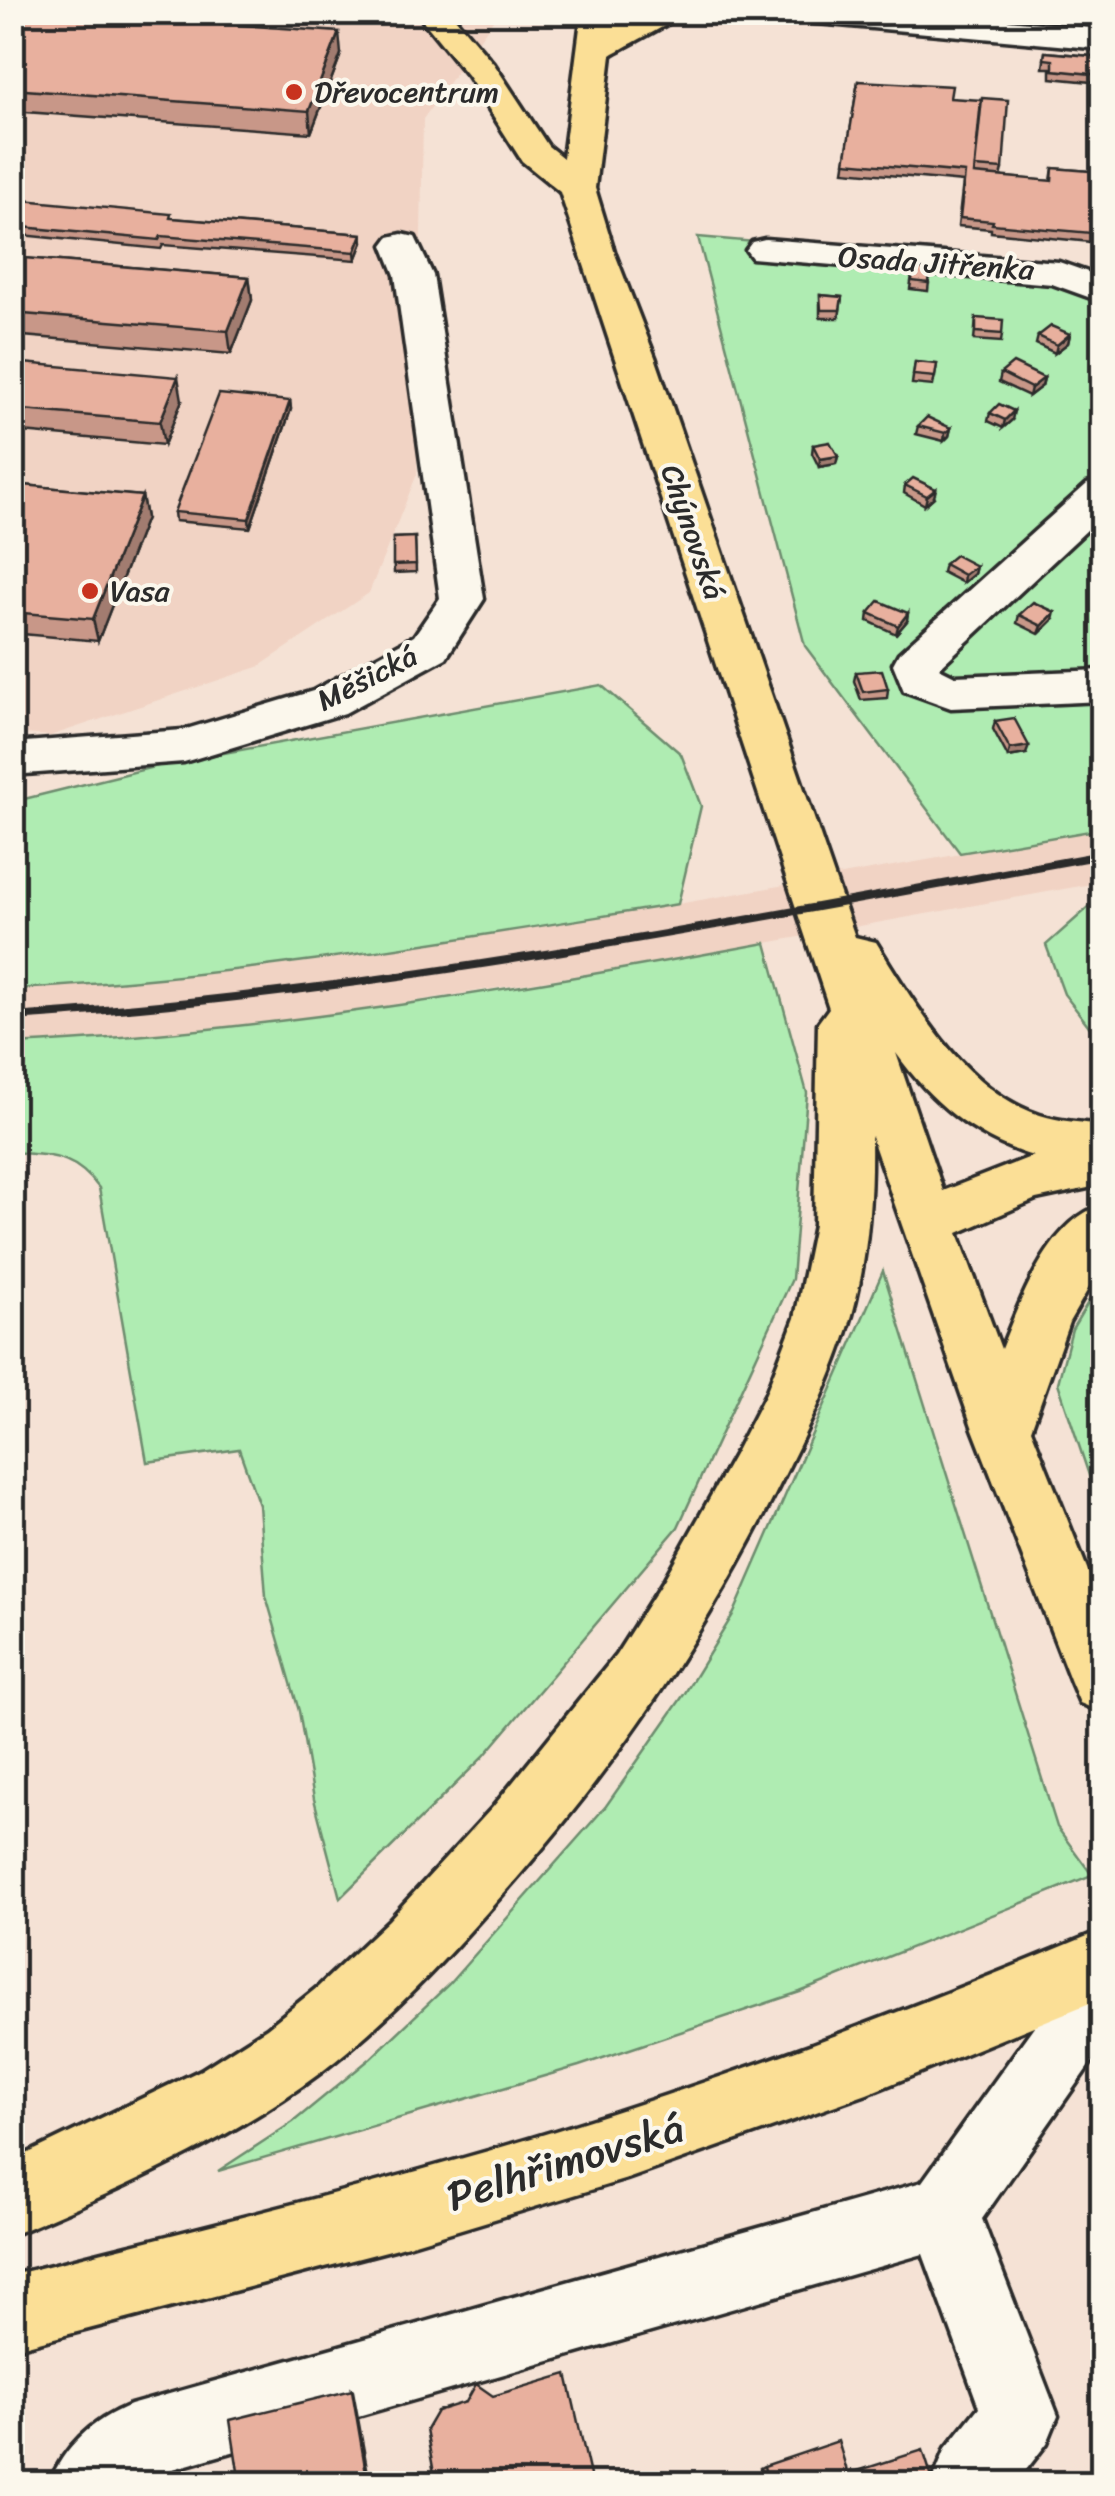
<svg xmlns="http://www.w3.org/2000/svg" width="1115" height="2496" font-family="Sriracha,sans-serif">
<style>
.built{fill:#f1d3c4}
.green{fill:#afecb2;stroke:#6d8c6e;stroke-width:2.5}
.lines{fill:none;stroke-linecap:round;stroke-linejoin:round}
.minor-casing{stroke:#2b2b2b;stroke-width:7}
.major-casing{stroke:#2b2b2b;stroke-width:7}
.minor{fill:#fbf7ec;fill-rule:evenodd}
.major{fill:#fbdf96;fill-rule:evenodd}
.rail{stroke:#2b2b2b;stroke-width:8}
.wall{fill:#c89788;stroke:#2b2b2b;stroke-width:2.5}
.shaded-wall{fill:#a27b6f;stroke:#2b2b2b;stroke-width:2.5}
.building{fill:#e8b09e;stroke:#2b2b2b;stroke-width:2.5}
.poi-dot{fill:#c8321e;stroke:#fbf7ec;stroke-width:4}
.labels{text-anchor:middle;stroke-width:8;stroke-linejoin:round;paint-order:stroke}
.far-poi-label{font-size:30px;fill:#2b2b2b;stroke:#fbf7ec;text-anchor:start}
.far-street-label{font-size:30px;fill:#2b2b2b;stroke:#fbf7ec}
.near-street-label{font-size:42px;fill:#2b2b2b;stroke:#fbf7ec}
</style>
<rect width="100%" height="100%" fill="#f5e2d5"/>
<filter id="ink" filterUnits="userSpaceOnUse"><feTurbulence type="fractalNoise" baseFrequency=".01" numOctaves="2"/><feDisplacementMap in="SourceGraphic" scale="20" xChannelSelector="R" yChannelSelector="G"/><feConvolveMatrix kernelMatrix="1 2 1 2 8 2 1 2 1" color-interpolation-filters="sRGB"/></filter>
<g filter="url(#ink)">
<g class="built">
<polygon points="12,13 498,13 423,119 417,474 369,593 258,667 50,736 13,733"/>
<polygon points="1102,829 1102,882 684,958 340,1013 202,1031 13,1044 12,989 200,975 331,959 678,904"/>
</g>
<g class="green">
<polygon points="698,237 1102,273 1102,829 960,853 805,646"/>
<path d="M601 685 681 754 701 806 678 904C457 939 236 978 13 989L12 802 174 762Z"/>
<polygon points="1102,904 1102,1043 1064,994 1046,945 1089,907"/>
<path d="M766 943 807 1093 792 1279 678 1527 484 1756 340 1898 314 1799 299 1711 266 1596 259 1505 239 1449 147 1462 99 1188C74 1154 52 1156 13 1152V1044C265 1032 517 989 766 943Z"/>
<polygon points="883,1271 1057,1827 1092,1875 800,1992 579,2066 218,2171 293,2122 371,2058 449,1984 606,1806 685,1693 734,1613"/>
<polygon points="1102,1279 1102,1514 1058,1383 1072,1329"/>
</g>
<g class="lines">
<g class="minor-casing">
<g id="minor">
<polygon points="790,12 922,12 1102,29 1102,49 806,22 794,19"/>
<polygon points="402,234 415,237 433,275 484,599 446,658 345,713 184,762 12,775 12,743 183,730 313,691 414,636 440,598 395,275 383,245 389,237"/>
<polygon points="765,239 1059,262 1102,277 1102,302 1052,284 752,258 746,250 752,242"/>
<polygon points="1102,480 1102,516 939,668 955,676 1102,670 1102,701 951,708 904,691 893,664 899,653 1087,484"/>
<path d="M1102 1955V2047L982 2219 1058 2416 1047 2443 1015 2484H938L935 2475 946 2448 979 2407 923 2254 152 2475 143 2484H49C64 2446 93 2420 130 2405L922 2182 1078 1965Z"/>
</g>
</g>
<g class="major-casing">
<g id="major">
<path d="M416 12H450L494 64 548 146 563 158 582 12H616L614 23 637 12H685C679 20 625 46 611 55L595 188 615 254 655 357 855 937 876 942C916 1006 964 1090 1040 1115 1061 1122 1081 1122 1102 1125V1185L1036 1199 958 1233 1001 1349C1021 1300 1048 1222 1102 1205V1265L1069 1322 1031 1429 1102 1606V1712L1080 1703 1071 1682 973 1429 871 1136C872 1196 868 1256 852 1315 833 1380 801 1442 771 1502 695 1650 613 1770 503 1894 446 1959 388 2021 320 2073 231 2140 115 2192 12 2235V2161L201 2070 267 2028 318 1987 389 1920 493 1807 616 1655 664 1580 735 1453 766 1393 795 1318 814 1225 818 1023 829 1008 560 192 522 161 468 76ZM896 1053C932 1103 974 1138 1033 1156L943 1191Z"/>
<path d="M1102 1930V1998L867 2094 627 2179 398 2248 12 2349V2275C193 2229 376 2186 555 2131 741 2074 922 2005 1102 1930Z"/>
</g>
</g>
<use href="#minor" class="minor"/>
<use href="#major" class="major"/>
<path class="rail" d="M12 1017C379 994 741 920 1102 855"/>
</g>
<g class="wall">
<polygon points="12,12 341,54 311,133 12,111"/>
<polygon points="1067,12 1102,12 1102,15"/>
<polygon points="1045,52 1102,57 1102,83 1051,78 1051,68 1043,68"/>
<polygon points="858,81 950,98 1003,169 1001,177 1051,181 1053,168 1102,172 1102,243 991,232 991,229 958,226 963,182 844,171"/>
<polygon points="12,199 172,218 362,234 363,242 356,260 163,245 161,249 12,234"/>
<polygon points="12,257 249,277 252,300 231,354 12,335"/>
<polygon points="913,268 930,270 928,291 910,289"/>
<polygon points="820,295 842,297 839,318 820,318"/>
<polygon points="976,318 1002,334 1001,342 974,340"/>
<polygon points="1070,334 1068,343 1055,353 1036,344 1038,336"/>
<polygon points="12,362 182,400 164,445 12,431"/>
<polygon points="915,362 937,364 933,386 912,384"/>
<polygon points="1001,373 1044,378 1042,386 1029,396 999,382"/>
<polygon points="290,401 291,409 250,528 175,521 174,512"/>
<polygon points="990,413 1012,420 1003,428 988,421"/>
<polygon points="918,426 951,428 949,436 944,441 916,434"/>
<polygon points="813,445 838,456 836,464 819,467 812,453"/>
<polygon points="12,484 142,496 146,518 98,641 12,633"/>
<polygon points="905,485 934,497 925,505 904,493"/>
<polygon points="415,537 416,572 394,573 393,538"/>
<polygon points="944,564 976,566 974,574 963,583 942,572"/>
<polygon points="869,613 907,621 896,634 868,621"/>
<polygon points="1019,615 1053,620 1039,634 1017,623"/>
<polygon points="856,672 888,689 887,698 861,700 854,681"/>
<polygon points="995,721 1026,754 1008,757 993,729"/>
<polygon points="764,2466 848,2474 934,2484 764,2484 760,2468"/>
</g>
<g class="shaded-wall">
<polygon points="339,32 341,54 311,133 309,111"/>
<polygon points="362,234 363,242 356,260 355,252"/>
<polygon points="249,277 252,300 231,354 228,331"/>
<polygon points="1070,334 1068,343 1055,353 1057,345"/>
<polygon points="178,377 182,400 164,445 160,422"/>
<polygon points="1044,378 1042,386 1029,396 1031,388"/>
<polygon points="290,401 291,409 250,528 249,519"/>
<polygon points="1014,411 1012,420 1003,428 1005,420"/>
<polygon points="951,428 949,436 944,441 945,433"/>
<polygon points="838,456 836,464 819,467 820,459"/>
<polygon points="936,489 934,497 925,505 927,496"/>
<polygon points="142,496 146,518 98,641 93,619"/>
<polygon points="976,566 974,574 963,583 964,575"/>
<polygon points="1055,612 1053,620 1039,634 1042,626"/>
<polygon points="908,613 907,621 896,634 898,626"/>
<polygon points="1029,746 1026,754 1008,757 1010,749"/>
<polygon points="352,2390 353,2391 370,2484 368,2484"/>
</g>
<g class="building">
<polygon points="12,12 59,12 339,32 309,111 12,89"/>
<polygon points="1045,52 1102,57 1102,75 1053,70 1053,60 1044,59"/>
<polygon points="858,81 952,86 950,98 981,100 974,174 1052,181 1053,168 1102,172 1102,234 992,224 993,221 960,218 965,173 845,162"/>
<polygon points="982,98 1008,100 1003,169 975,167"/>
<polygon points="12,199 171,214 170,218 362,234 355,252 161,236 159,240 12,226"/>
<polygon points="12,257 249,277 228,331 12,313"/>
<polygon points="913,268 930,270 929,283 912,281"/>
<polygon points="820,295 842,297 840,310 821,310"/>
<polygon points="976,318 1003,320 1002,334 976,332"/>
<polygon points="1051,326 1070,334 1057,345 1038,336"/>
<polygon points="12,362 178,377 160,422 12,409"/>
<polygon points="915,362 937,364 935,377 913,375"/>
<polygon points="1013,363 1044,378 1031,388 1001,373"/>
<polygon points="219,394 290,401 249,519 174,512"/>
<polygon points="999,404 1014,411 1005,420 990,413"/>
<polygon points="927,417 951,428 945,433 918,426"/>
<polygon points="830,442 838,456 820,459 813,445"/>
<polygon points="913,478 936,489 927,496 905,485"/>
<polygon points="12,484 142,496 93,619 12,612"/>
<polygon points="415,537 416,564 393,565 393,538"/>
<polygon points="955,555 976,566 964,575 944,564"/>
<polygon points="879,601 908,613 898,626 869,613"/>
<polygon points="1033,602 1055,612 1042,626 1019,615"/>
<polygon points="882,670 888,689 863,692 856,672"/>
<polygon points="1014,718 1029,746 1010,749 995,721"/>
<polygon points="567,2374 592,2484 436,2484 426,2430 437,2411 466,2402 476,2384 493,2396"/>
<polygon points="352,2390 368,2484 240,2484 230,2420"/>
<polygon points="838,2441 848,2474 923,2450 934,2484 768,2484 764,2466"/>
</g>
</g>
<g class="poi-dot">
<circle cx="294" cy="92" r="10"/>
<circle cx="90" cy="591" r="10"/>
</g>
<g class="labels">
<g class="far-poi-label">
<text x="314" y="102">Dřevocentrum</text>
<text x="110" y="601">Vasa</text>
</g>
<g class="far-street-label">
<text transform="translate(936 263) rotate(4)" y="10">Osada Jitřenka</text>
<text transform="translate(693 532) rotate(71)" y="10">Chýnovská</text>
<text transform="translate(367 678) rotate(-27)" y="10">Měšická</text>
</g>
<g class="near-street-label">
<text transform="translate(565 2161) rotate(-17)" y="15">Pelhřimovská</text>
</g>
</g>
<rect width="1115" height="2496" fill="none" stroke="#fbf7ec" stroke-width="50"/>
<rect x="25" y="25" width="1065" height="2446" fill="none" stroke="#2b2b2b" stroke-width="4" filter="url(#ink)"/>
</svg>
